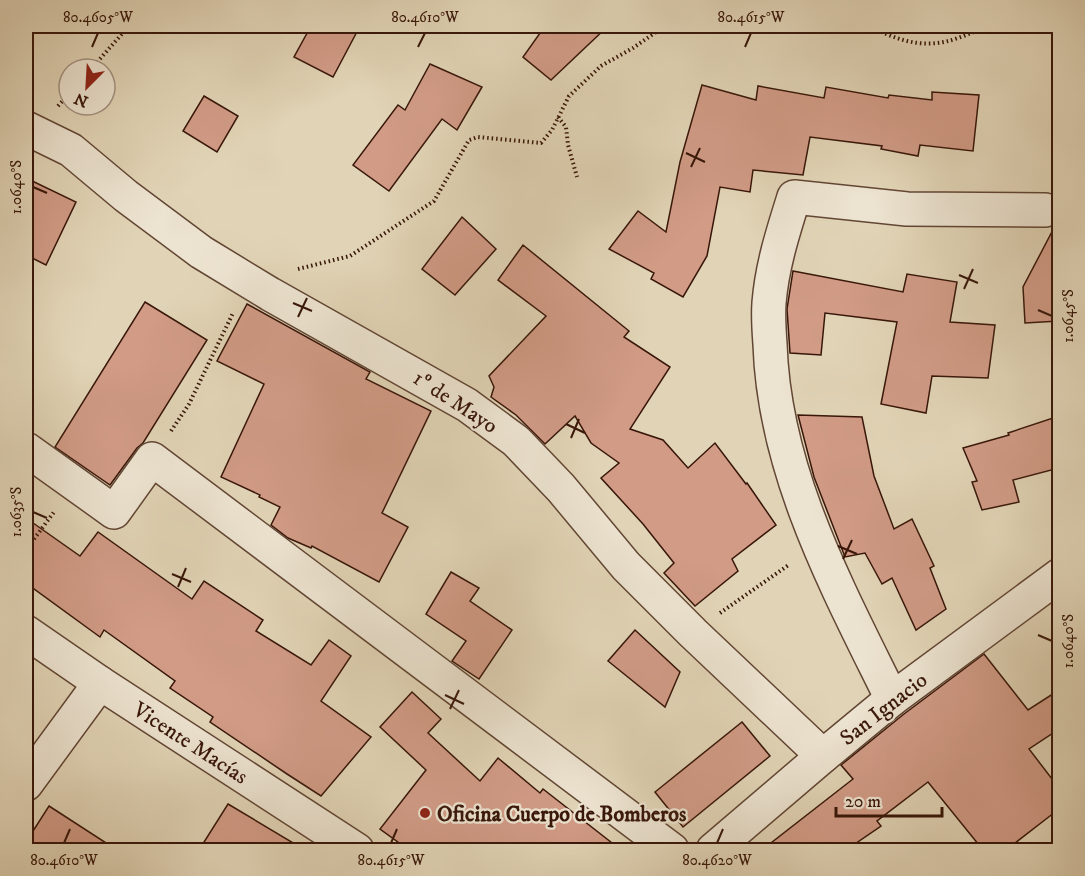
<svg xmlns="http://www.w3.org/2000/svg" width="1085" height="876" font-family="'IM FELL DW Pica',serif">
<style>
.building{fill:#d19b86;stroke:#381609;stroke-width:1.5}
.lines{fill:none;stroke-linecap:round;stroke-linejoin:round}
.minor-casing{stroke:#624634;stroke-width:36}
.path{stroke:#381609;stroke-width:4;stroke-dasharray:1.5 3;stroke-linecap:butt}
.minor{stroke:#ece3d0;stroke-width:33}
.ticks{fill:none;stroke:#381609;stroke-width:2}
.poi-dot{fill:#8f2418;stroke:#ece3d0;stroke-width:2}
.labels{text-anchor:middle;stroke-width:4.5;stroke-linejoin:round;paint-order:stroke}
.street-label{font-size:22px;fill:#381609;stroke:#ece3d0}
.poi-label{font-size:22px;font-weight:bold;fill:#381609;stroke:#ece3d0;text-anchor:start}
.neatline{fill:none;stroke:#381609;stroke-width:2}
.ticks-label{font-size:15px;text-anchor:middle;fill:#381609}
</style>
<rect width="100%" height="100%" fill="#e1d4b6"/>
<filter id="stains"><feTurbulence type="fractalNoise" baseFrequency=".00333" numOctaves="4"/><feColorMatrix values="0 0 0 0 .2 0 0 0 0 .09 0 0 0 0 .02 0 0 0 .5 -.17"/></filter>
<radialGradient id="worn" r=".72"><stop offset=".6" stop-color="#630" stop-opacity="0"/><stop offset="1" stop-color="#630" stop-opacity=".3"/></radialGradient>
<g class="building">
<polygon points="311,26 360,26 333,77 294,57"/>
<polygon points="545,26 608,26 551,80 523,57"/>
<polygon points="430,64 482,87 457,130 442,119 389,191 353,165 398,105 405,110"/>
<polygon points="702,85 756,100 758,86 824,98 826,87 888,98 889,95 932,100 932,92 979,95 973,151 920,145 918,156 881,149 882,146 810,137 803,175 753,170 750,192 720,187 707,256 683,297 651,279 654,273 609,249 638,211 666,232 680,162"/>
<polygon points="204,96 238,116 217,152 183,131"/>
<polygon points="26,178 76,202 46,265 26,255"/>
<polygon points="462,217 496,249 455,295 422,269"/>
<polygon points="1059,221 1059,321 1025,323 1023,287 1055,226"/>
<polygon points="523,245 629,331 624,337 670,367 630,429 663,440 688,468 715,443 746,484 747,483 776,525 732,559 738,571 695,606 664,573 674,563 643,524 601,478 619,463 591,443 575,416 545,444 516,415 491,397 494,387 489,376 546,316 498,280"/>
<polygon points="793,271 903,292 907,274 957,282 950,322 995,325 988,378 932,376 926,413 881,404 897,322 825,313 821,355 790,353 787,309"/>
<polygon points="145,302 207,340 143,443 137,448 110,485 55,447"/>
<polygon points="247,304 370,372 366,379 431,411 382,513 408,527 379,582 312,546 311,548 288,538 271,525 280,507 259,497 260,495 221,477 264,384 217,361"/>
<polygon points="798,415 862,417 874,476 894,529 912,519 934,566 930,568 946,609 916,630 892,578 882,584 865,553 845,557 814,477"/>
<polygon points="1059,416 1059,468 1013,480 1019,502 982,510 972,482 977,481 963,448 1009,435 1008,433"/>
<polygon points="26,518 80,556 98,532 192,599 204,581 263,620 256,631 311,665 329,640 351,656 321,701 371,737 321,796 287,774 210,722 213,717 170,688 175,681 104,630 100,637 26,583"/>
<polygon points="451,572 479,588 470,601 512,630 479,679 452,661 466,641 426,614"/>
<polygon points="635,630 680,672 665,707 608,661"/>
<polygon points="984,654 1028,710 1059,690 1059,729 1029,749 1059,788 1059,809 1006,850 983,850 928,782 877,821 881,826 846,850 762,850 853,779 841,765 904,714"/>
<polygon points="412,692 441,719 428,733 480,781 498,758 540,793 543,789 621,850 409,850 380,829 426,770 380,727"/>
<polygon points="742,722 770,756 683,827 655,792"/>
<polygon points="228,804 305,850 199,850"/>
<polygon points="49,806 117,850 26,850 26,842"/>
</g>
<g class="lines">
<g class="minor-casing">
<g id="minor">
<polyline points="26,128 71,150 126,196 201,252 270,294 467,405 516,441 561,488 626,566 693,633 823,756"/>
<polyline points="26,449 114,512 152,459 672,850"/>
<polyline points="26,632 100,683 357,850"/>
<path d="M892 699C837 587 774 472 770 344 769 331 768 317 769 303 772 266 783 232 794 197L907 209 1045 210"/>
<polyline points="26,784 100,683"/>
<polyline points="713,850 823,756 892,699 1060,575"/>
</g>
</g>
<g class="path">
<path d="M869 26C899 41 925 50 958 38 970 34 981 28 993 26"/>
<polyline points="91,69 129,26"/>
<polyline points="58,106 69,94"/>
<polyline points="558,117 566,127 568,145 577,177"/>
<polyline points="298,269 350,256 434,201 469,140 478,137 541,143 552,130 569,96 601,66 633,48 656,32 674,26"/>
<polyline points="171,431 189,404 233,313"/>
<polyline points="26,550 54,512"/>
<polyline points="720,613 790,564"/>
</g>
<use href="#minor" class="minor"/>
</g>
<path class="ticks" d="M92 47 98 33M418 47 425 33M745 47 751 33M686 153 705 162M691 167 700 148M33 187 47 193M959 275 978 283M964 289 973 269M293 303 312 311M1038 310 1052 316M298 317 307 298M566 424 585 433M571 438 579 419M33 512 47 518M838 546 857 554M843 559 852 540M172 574 191 582M178 587 186 568M1038 635 1052 641M445 695 464 704M450 709 459 690M64 843 70 829M391 843 397 829M717 843 723 829"/>
<circle class="poi-dot" cx="425" cy="813" r="6"/>
<g class="labels">
<g class="street-label">
<text transform="translate(456 401) rotate(33)" y="8">1º de Mayo</text>
<text transform="translate(883 708) rotate(-38)" y="8">San Ignacio</text>
<text transform="translate(191 742) rotate(33)" y="8">Vicente Macías</text>
</g>
<g class="poi-label">
<text x="437" y="821">Oficina Cuerpo de Bomberos</text>
</g>
</g>
<rect width="1085" height="876" fill="none" stroke="#e1d4b6" stroke-width="66"/>
<g transform="translate(87 87) rotate(204)"><circle r="28" fill="#ece3d0" stroke="#a49180" stroke-width="1.5"/>
<path d="M0-4.5L10 22L0 15L-10 22Z" fill="#8f2418"/>
<text y="-9" font-size="16" font-weight="bold" text-anchor="middle" fill="#381609">N</text>
</g>
<path d="M836 807v9h106v-9" fill="none" stroke="#381609" stroke-width="3"/>
<text x="845" y="807" font-size="18" fill="#381609" stroke="#ece3d0" stroke-width="4.5" paint-order="stroke">20 m</text>
<rect x="33" y="33" width="1019" height="810" class="neatline"/>
<g class="ticks-label">
<text x="98" y="22">80.4605°W</text>
<text x="425" y="22">80.4610°W</text>
<text x="751" y="22">80.4615°W</text>
<text transform="translate(16 187) rotate(-90)" y="5">1.0640°S</text>
<text transform="translate(1068 316) rotate(-90)" y="5">1.0645°S</text>
<text transform="translate(16 512) rotate(-90)" y="5">1.0635°S</text>
<text transform="translate(1068 641) rotate(-90)" y="5">1.0640°S</text>
<text x="64" y="865">80.4610°W</text>
<text x="391" y="865">80.4615°W</text>
<text x="717" y="865">80.4620°W</text>
</g>
<rect width="100%" height="100%" filter="url(#stains)"/>
<rect width="100%" height="100%" fill="url(#worn)"/>
</svg>
